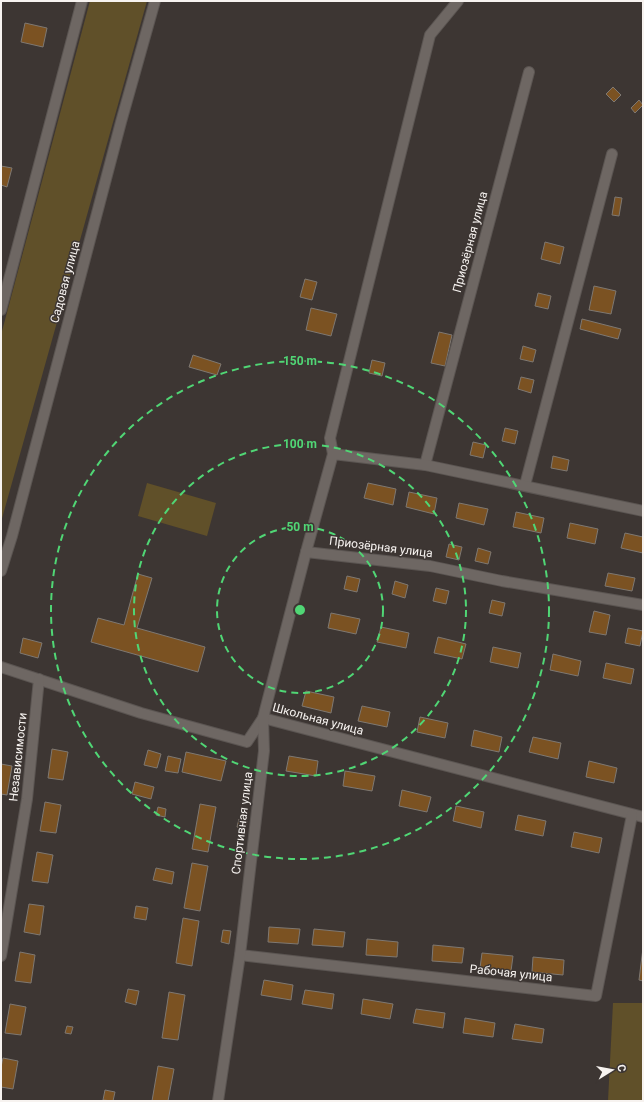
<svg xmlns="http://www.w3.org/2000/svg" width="644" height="1102" font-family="Roboto,sans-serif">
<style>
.green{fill:#605029}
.building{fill:#7b5222;stroke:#7e7872}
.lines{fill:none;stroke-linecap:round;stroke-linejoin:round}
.street-casing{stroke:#5b5552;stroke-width:12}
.street{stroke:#6e6763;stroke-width:10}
.ring{fill:none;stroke:#50d675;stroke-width:2;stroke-dasharray:7 5}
.labels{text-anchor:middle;stroke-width:3;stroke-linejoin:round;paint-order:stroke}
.street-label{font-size:12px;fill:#f7f3f0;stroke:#3d3633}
.centre{fill:#50d675;stroke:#3d3633;stroke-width:2}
.ring-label{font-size:12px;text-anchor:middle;font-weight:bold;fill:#50d675;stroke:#3d3633;stroke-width:3;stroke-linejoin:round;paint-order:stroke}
</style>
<rect width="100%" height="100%" fill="#3d3633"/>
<g class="green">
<polygon points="90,1 147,1 1,522 1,335"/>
<polygon points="147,483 216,503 207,536 138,516"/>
<polygon points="613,1003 643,1003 643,1101 608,1101"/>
</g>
<g class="building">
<polygon points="25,23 47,28 43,47 21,42"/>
<polygon points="613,87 621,95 614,102 606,94"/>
<polygon points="639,100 643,105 635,113 631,108"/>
<polygon points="1,166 12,168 7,187 1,185"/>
<polygon points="615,197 622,198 619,216 612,215"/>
<polygon points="545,242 564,247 560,264 541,259"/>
<polygon points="305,279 317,282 312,300 300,297"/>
<polygon points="594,286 616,291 611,314 589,310"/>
<polygon points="538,293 551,296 548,309 535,306"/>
<polygon points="311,308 337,314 331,336 306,330"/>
<polygon points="582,319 621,329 618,339 580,329"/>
<polygon points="439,332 452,335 445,366 431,363"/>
<polygon points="523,346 536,350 533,362 520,359"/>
<polygon points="193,355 221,364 217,375 189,367"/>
<polygon points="372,360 385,363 382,376 369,373"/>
<polygon points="521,377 534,380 531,393 518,389"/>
<polygon points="505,428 518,431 515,444 502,441"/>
<polygon points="473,442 486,445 483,458 470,455"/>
<polygon points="553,456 569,460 567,471 551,468"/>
<polygon points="368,483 396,489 393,505 364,498"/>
<polygon points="409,492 437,498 434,514 406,507"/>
<polygon points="459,503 488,509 484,525 456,518"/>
<polygon points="516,512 544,518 541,533 513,527"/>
<polygon points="570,523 598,529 595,544 567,538"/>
<polygon points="625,533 643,537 643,553 621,548"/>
<polygon points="449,544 462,547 459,560 446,557"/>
<polygon points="478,548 491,552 488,564 475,561"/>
<polygon points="608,573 635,578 632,591 605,586"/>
<polygon points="138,574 152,578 137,628 205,647 198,672 91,642 98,618 124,625"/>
<polygon points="347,576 360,579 357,592 344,589"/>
<polygon points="395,581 408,585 405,598 392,594"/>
<polygon points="436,588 449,591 446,604 433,601"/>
<polygon points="492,600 505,603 502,616 489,613"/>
<polygon points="594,611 610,615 606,635 589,632"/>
<polygon points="331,613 360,619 356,634 328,628"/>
<polygon points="381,627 409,633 406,648 377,642"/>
<polygon points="628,628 643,631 640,646 625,643"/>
<polygon points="438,637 466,644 462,659 434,653"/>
<polygon points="23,638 42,643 38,658 20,653"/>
<polygon points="493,647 521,653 518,668 490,662"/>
<polygon points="553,654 581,661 578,676 550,670"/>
<polygon points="606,663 634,669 631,684 603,678"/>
<polygon points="306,691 334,697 331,713 302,706"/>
<polygon points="362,706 390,712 387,727 358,721"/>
<polygon points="420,717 448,723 445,738 417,732"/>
<polygon points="474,730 502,737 499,752 471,746"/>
<polygon points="533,737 561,743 558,759 529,752"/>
<polygon points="52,749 68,752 63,780 48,778"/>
<polygon points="148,750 161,754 157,768 144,765"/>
<polygon points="186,752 226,761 221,781 182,772"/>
<polygon points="168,756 181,759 178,773 165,771"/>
<polygon points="289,756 318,761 316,776 286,771"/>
<polygon points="589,761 617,768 614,783 586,777"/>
<polygon points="1,764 12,766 7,795 1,794"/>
<polygon points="345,771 375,776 372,791 343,786"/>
<polygon points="135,782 154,787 151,799 132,794"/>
<polygon points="402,790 431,797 427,812 399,806"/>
<polygon points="45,802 61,805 56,833 40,831"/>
<polygon points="200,804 216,807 208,852 192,849"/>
<polygon points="456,806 484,812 481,828 453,821"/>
<polygon points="158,807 166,809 165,817 156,815"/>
<polygon points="518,815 546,821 543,836 515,830"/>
<polygon points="239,819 247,821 245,829 237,827"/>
<polygon points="574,832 602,838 599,853 571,847"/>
<polygon points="37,852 53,855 48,883 32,881"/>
<polygon points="192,863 208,866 200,911 184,908"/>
<polygon points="156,868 174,872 172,884 153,880"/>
<polygon points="29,904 44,906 40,935 24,932"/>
<polygon points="136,906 148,908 146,920 134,918"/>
<polygon points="183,918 199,921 192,966 176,963"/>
<polygon points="269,927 300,929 298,944 268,942"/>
<polygon points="314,929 345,932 343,947 312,945"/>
<polygon points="223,930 231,931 229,944 221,942"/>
<polygon points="367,939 398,942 397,957 366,955"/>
<polygon points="433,945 464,948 462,963 432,961"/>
<polygon points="643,948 643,981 639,980"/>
<polygon points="20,952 35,955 31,983 15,981"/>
<polygon points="482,953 513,956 511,971 480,968"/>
<polygon points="533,957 564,960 563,975 532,972"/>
<polygon points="264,980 293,985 291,1000 261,995"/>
<polygon points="128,989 139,991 136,1005 125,1002"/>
<polygon points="305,990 334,994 332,1009 302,1004"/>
<polygon points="169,992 185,995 178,1040 162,1038"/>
<polygon points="363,999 393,1004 390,1019 361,1014"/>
<polygon points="10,1004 26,1007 21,1035 5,1033"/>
<polygon points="416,1009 445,1013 443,1028 413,1023"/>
<polygon points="465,1018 495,1023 493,1037 463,1033"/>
<polygon points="515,1024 544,1029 542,1043 512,1039"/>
<polygon points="67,1026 73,1027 71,1034 65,1033"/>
<polygon points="3,1058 18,1061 13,1089 1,1087 1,1067"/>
<polygon points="158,1066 174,1069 168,1101 152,1101"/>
<polygon points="105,1090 115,1092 113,1101 103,1100"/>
</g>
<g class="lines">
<g class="street-casing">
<g id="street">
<polyline points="1,310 82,1"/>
<polyline points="333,454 330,438 430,35 458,1"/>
<polyline points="425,465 529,72"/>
<polyline points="525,485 612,154"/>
<polyline points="306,552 430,566 502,581 643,605"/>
<polyline points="1,571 12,536 121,122 155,1"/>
<polyline points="1,667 141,713 247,742 263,718 643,817"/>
<polyline points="240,955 596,996 632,815"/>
<polyline points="1,956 27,799 39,679"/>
<polyline points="218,1101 240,955 264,751 263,718 306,552 333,454 425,465 643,511"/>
</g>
</g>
<use href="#street" class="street"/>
</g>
<g class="ring">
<circle cx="300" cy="610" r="83"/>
<circle cx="300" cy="610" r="166"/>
<circle cx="300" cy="610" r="249"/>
</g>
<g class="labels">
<g class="street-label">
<text transform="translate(470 242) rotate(-75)" y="4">Приозёрная улица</text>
<text transform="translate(65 282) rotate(-75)" y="4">Садовая улица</text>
<text transform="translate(381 547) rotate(7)" y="4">Приозёрная улица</text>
<text transform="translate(318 719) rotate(15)" y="4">Школьная улица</text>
<text transform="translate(18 757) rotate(-84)" y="4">Независимости</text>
<text transform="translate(242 823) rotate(-83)" y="4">Спортивная улица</text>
<text transform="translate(511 973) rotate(6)" y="4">Рабочая улица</text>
</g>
</g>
<circle cx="300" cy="610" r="6" class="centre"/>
<g class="ring-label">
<text x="300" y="365">150 m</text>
<text x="300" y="448">100 m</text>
<text x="300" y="531">50 m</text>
</g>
<rect width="644" height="1102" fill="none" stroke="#f7f3f0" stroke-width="4"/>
<g transform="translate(612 1070) rotate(79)" stroke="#3d3633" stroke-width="3" paint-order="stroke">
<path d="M0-3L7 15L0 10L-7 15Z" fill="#f7f3f0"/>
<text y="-6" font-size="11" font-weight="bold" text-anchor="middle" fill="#f7f3f0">С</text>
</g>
</svg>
